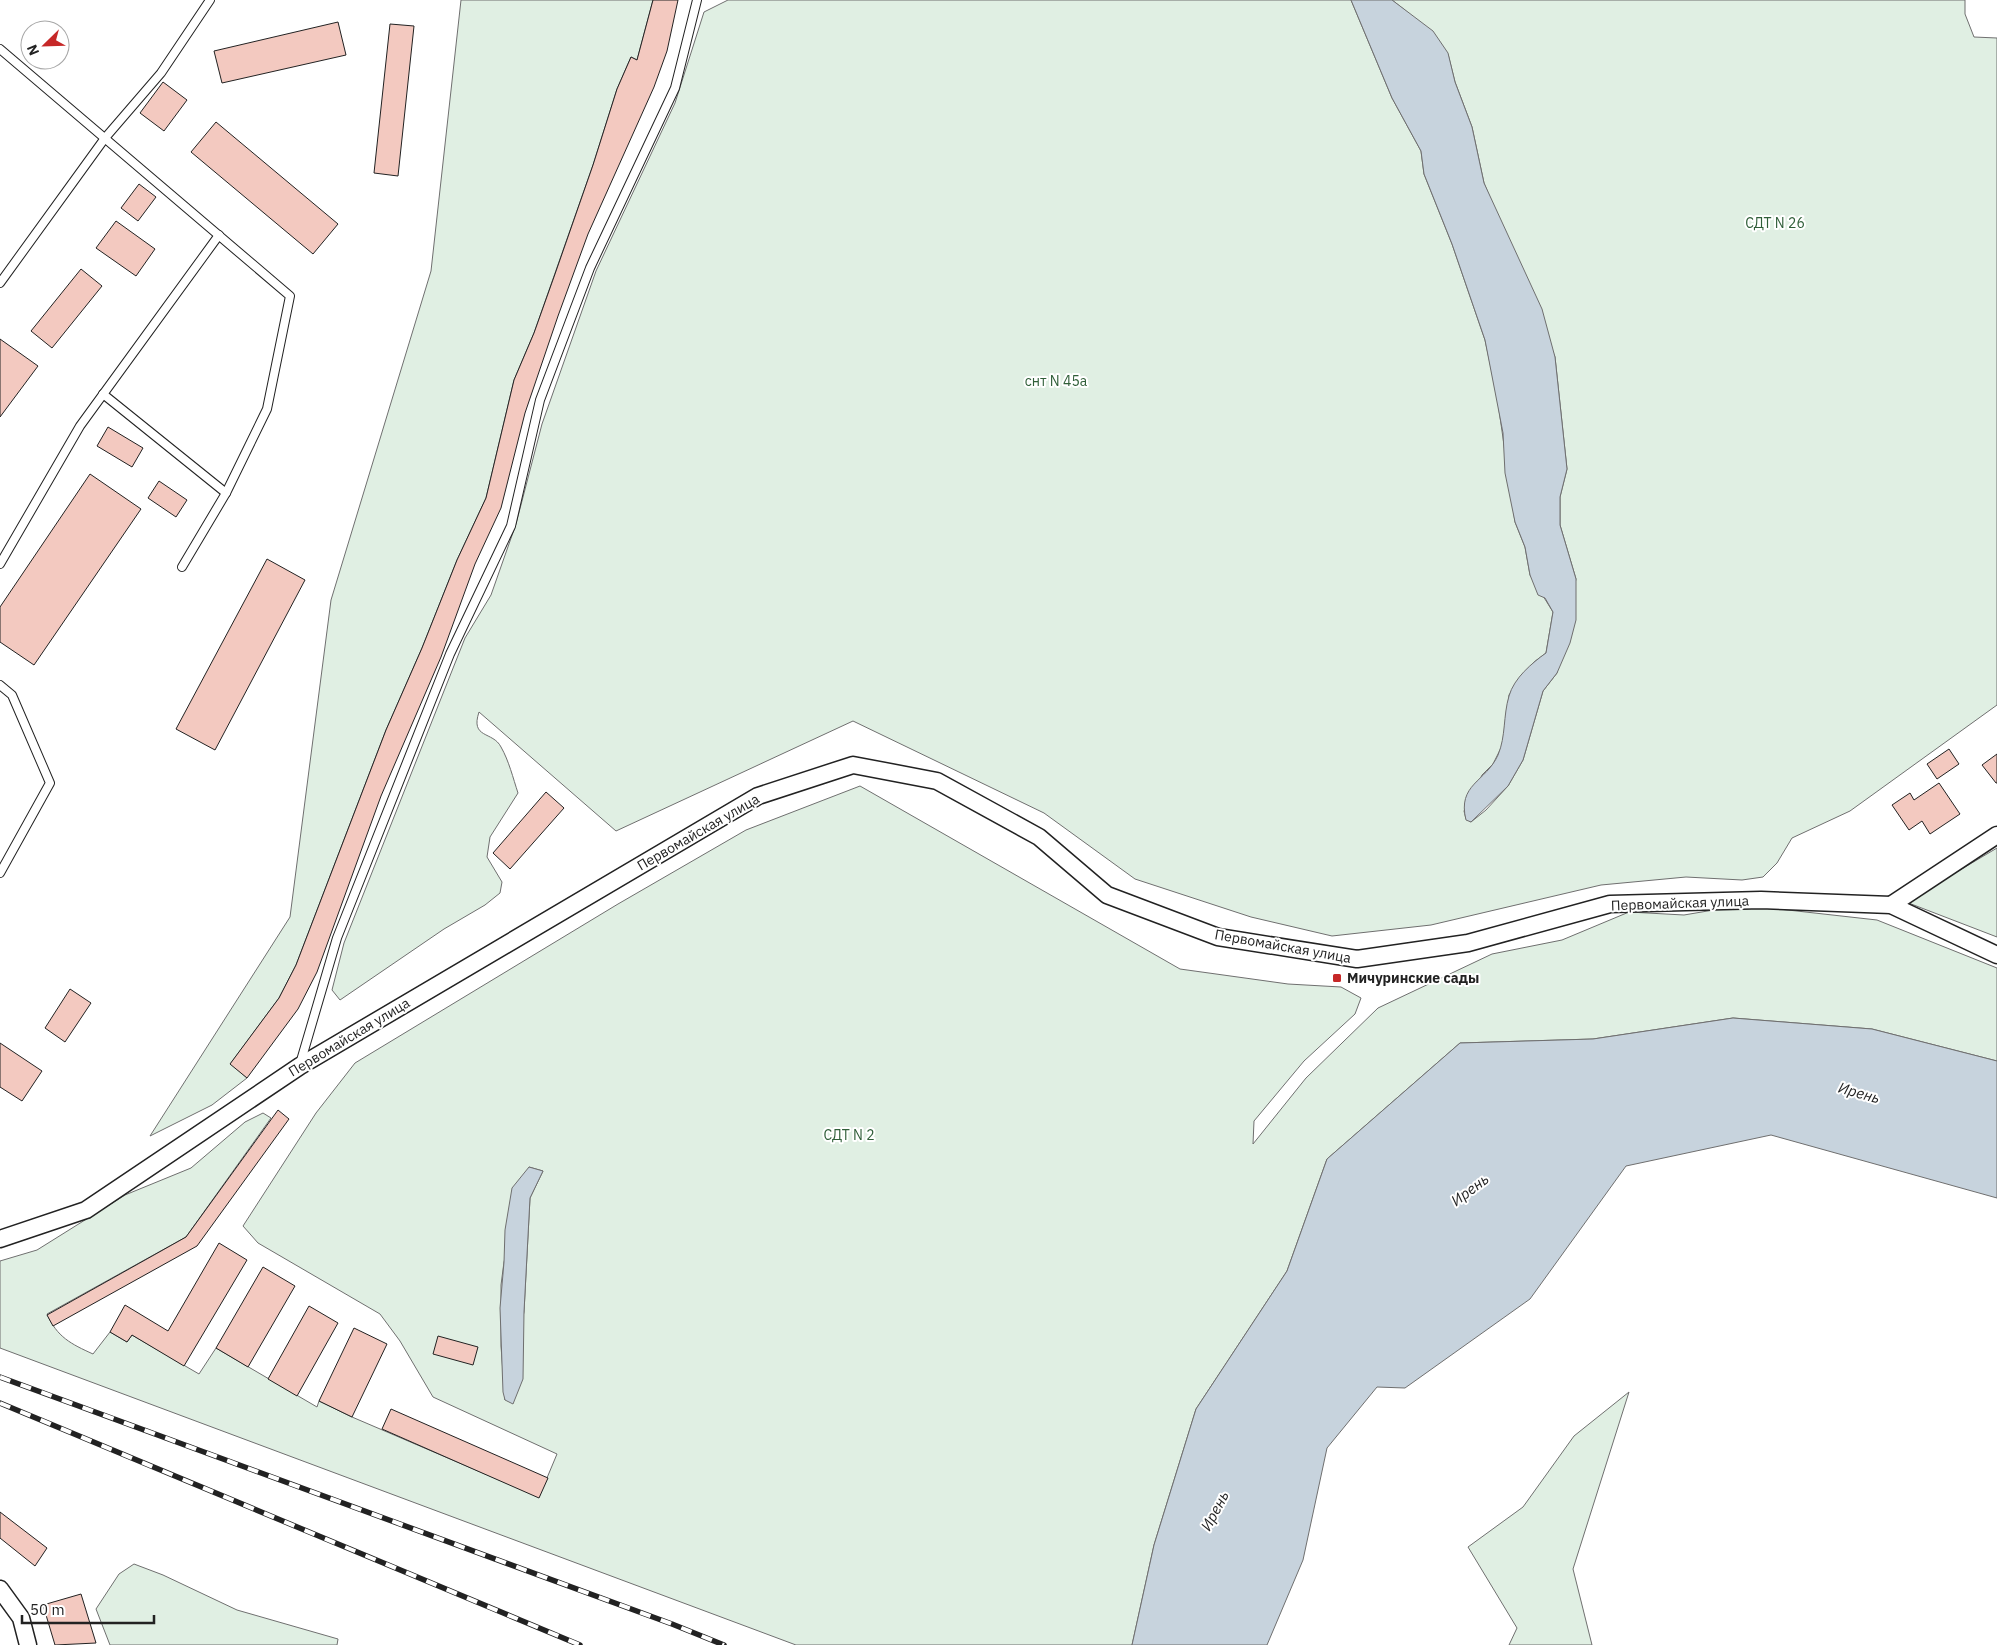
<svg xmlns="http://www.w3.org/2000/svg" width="1997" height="1645" font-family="'IBM Plex Sans',sans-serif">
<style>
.green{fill:#e0efe3;stroke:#6f6f6f;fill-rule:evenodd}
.water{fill:#c7d3dd;stroke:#6f6f6f}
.building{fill:#f3c9c0;stroke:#222}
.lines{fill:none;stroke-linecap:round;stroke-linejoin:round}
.lane-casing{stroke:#222;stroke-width:10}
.street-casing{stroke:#222;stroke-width:19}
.lane{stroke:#fff;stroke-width:8}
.street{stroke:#fff;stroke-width:16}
.rail-casing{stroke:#222;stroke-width:5.5}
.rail{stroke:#fff;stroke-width:4;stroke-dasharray:11;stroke-linecap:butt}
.poi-dot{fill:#c62828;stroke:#fff;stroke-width:2}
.labels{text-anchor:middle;stroke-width:4;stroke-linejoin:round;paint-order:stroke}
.park-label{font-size:14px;fill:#2f5e38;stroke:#fff}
.street-label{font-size:14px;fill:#222;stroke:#fff}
.poi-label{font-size:14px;font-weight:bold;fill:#222;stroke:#fff;text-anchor:start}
.water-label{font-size:15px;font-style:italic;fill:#222;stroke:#fff}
</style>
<rect width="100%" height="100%" fill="#fff"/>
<g class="green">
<polygon points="461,0 653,0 637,60 631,57 617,89 593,165 534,333 514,380 486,498 457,560 422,648 386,730 296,965 279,998 231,1063 247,1078 212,1105 150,1136 290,917 331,600 431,271"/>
<path d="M728 0H1351L1392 98 1421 151 1424 174 1452 244 1485 340 1497 396 1515 522 1525 547 1530 575 1553 612 1546 653 1534 662 1518 680 1509 695 1503 744 1493 764 1482 775 1464 811 1466 819 1471 822 1486 810 1508 786 1523 760 1543 691 1557 673 1576 579 1560 525V497L1567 469 1555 357 1484 183 1472 127 1455 82 1448 54 1406 11 1392 0H1965V14L1974 37 1997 38V705L1850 811 1792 838 1777 863 1763 877 1742 880 1686 877 1601 885 1431 925 1332 936 1251 917 1135 879 1044 813 853 721 616 831 479 712C470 739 493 731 501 747 509 761 513 778 518 793L490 837 487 857 502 882 500 893 485 905 444 929 340 1000 332 990 344 943 465 638 491 595 516 524 542 424 596 271 675 103 704 12Z"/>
<path d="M860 786 1180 969 1288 984 1341 987 1361 998 1355 1014 1304 1061 1254 1121 1253 1144 1306 1078 1378 1008 1492 954 1562 940 1629 912 1684 915 1743 905 1877 920 1997 968V1061L1872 1029 1733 1018 1593 1039 1460 1043 1327 1159 1287 1271 1196 1409 1154 1545 1132 1645H796L0 1348V1261L37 1250 125 1195 191 1168 245 1122 263 1113 271 1118 186 1237 47 1314C57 1337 71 1344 93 1354L110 1332 127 1342 132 1335 199 1374 216 1348 317 1407 319 1401 352 1417 539 1497 557 1454 433 1397 400 1341 380 1314 258 1243 243 1226 316 1113 355 1063 618 904 746 830ZM529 1167 543 1171 530 1198 524 1312 505 1400 501 1346V1285L504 1262Z"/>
<polygon points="1997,848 1997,937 1906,902"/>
<polygon points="1629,1392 1573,1569 1592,1645 1509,1645 1517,1628 1468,1547 1523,1507 1574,1436"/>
<polygon points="134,1564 163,1575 237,1610 338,1639 337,1645 110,1645 96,1609 119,1574"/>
</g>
<g class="water">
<path d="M1351 0H1392L1433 31 1448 53 1455 82 1472 127 1484 183 1542 309 1555 357 1567 469 1560 497V525L1576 579V620L1570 643 1557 673 1543 691 1523 760 1508 786 1471 822 1466 820C1457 784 1486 782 1498 755 1506 736 1503 716 1509 696 1514 678 1532 663 1546 653L1553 612 1545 598 1538 595 1530 575 1525 547 1515 522 1505 473 1503 433 1485 340 1452 244 1424 174 1421 151 1392 98Z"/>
<polygon points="1733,1018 1872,1029 1997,1061 1997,1198 1771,1135 1626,1166 1530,1299 1405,1388 1377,1387 1327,1448 1303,1560 1267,1645 1132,1645 1154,1545 1196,1409 1287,1271 1327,1159 1460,1043 1593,1039"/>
<polygon points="529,1167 543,1171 530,1198 524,1312 523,1379 513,1404 505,1400 503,1392 500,1308 504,1262 505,1230 512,1188"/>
</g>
<g class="building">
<polygon points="653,0 678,0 667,51 654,87 588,234 558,316 525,413 501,508 475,564 441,657 381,796 317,972 298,1009 247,1078 230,1064 279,998 296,965 386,730 422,648 457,560 486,498 514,380 534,333 555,274 593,165 617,89 631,57 637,60"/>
<polygon points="338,22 346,55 222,83 214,51"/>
<polygon points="390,24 414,26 398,176 374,173"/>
<polygon points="163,82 187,100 164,131 140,113"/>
<polygon points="216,122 338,224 313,254 191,152"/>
<polygon points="139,184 156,197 138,221 121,208"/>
<polygon points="116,221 155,249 136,276 96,248"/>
<polygon points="81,269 102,286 52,348 31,331"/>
<polygon points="0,339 38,366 0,417"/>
<polygon points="108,427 143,448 132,467 97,446"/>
<polygon points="90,474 141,509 34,665 0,642 0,607"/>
<polygon points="159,481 187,500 176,517 148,498"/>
<polygon points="267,559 305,580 215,750 176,729"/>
<polygon points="1949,749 1959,764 1937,779 1927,764"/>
<polygon points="1997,754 1997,783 1996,783 1982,765"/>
<polygon points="1939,783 1960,814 1930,834 1922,821 1909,830 1892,805 1910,793 1914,800"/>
<polygon points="546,792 564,808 510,869 493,853"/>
<polygon points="70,989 91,1003 65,1042 45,1028"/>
<polygon points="0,1043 42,1071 22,1101 0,1087"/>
<polygon points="278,1110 289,1119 197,1246 53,1326 47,1315 186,1237"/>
<polygon points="219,1243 247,1260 184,1366 132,1335 127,1342 110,1332 125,1305 168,1331"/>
<polygon points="263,1267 295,1286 248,1367 216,1348"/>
<polygon points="309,1306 338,1323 297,1396 268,1379"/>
<polygon points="354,1328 387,1344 352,1417 319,1401"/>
<polygon points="438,1336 478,1347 473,1365 433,1354"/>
<polygon points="391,1409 548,1478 539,1498 382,1429"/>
<polygon points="0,1512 47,1548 35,1566 0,1538"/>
<polygon points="81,1594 96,1643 55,1645 43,1605"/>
</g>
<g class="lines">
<g class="lane-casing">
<g id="lane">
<polyline points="0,49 290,296 267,409 226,493 182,567"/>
<polyline points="0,283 105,138 161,73 210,0"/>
<polyline points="103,394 226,493"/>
<polyline points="0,564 80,426 219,235"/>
<polyline points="0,685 12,695 50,783 0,873"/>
<polyline points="300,1064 337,938 450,654 511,526 540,400 590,268 675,88 697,0"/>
</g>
</g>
<g class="street-casing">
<g id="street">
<polyline points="1891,905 1997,835"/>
<polyline points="0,1239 86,1210 300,1066 758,796 853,765 937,781 1039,837 1107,895 1218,937 1357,959 1468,943 1610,904 1761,900 1891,905 1997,955"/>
<polyline points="0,1589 21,1618 28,1645"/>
</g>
</g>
<use href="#lane" class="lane"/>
<use href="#street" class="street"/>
<g class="rail-casing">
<g id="rail">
<polyline points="0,1377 672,1624 724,1645"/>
<polyline points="0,1403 580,1645"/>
</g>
</g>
<use href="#rail" class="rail"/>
</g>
<rect class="poi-dot" x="1332" y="973" width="10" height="10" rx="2.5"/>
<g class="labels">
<g class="park-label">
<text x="1775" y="228">СДТ N 26</text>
<text x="1056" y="386">снт N 45а</text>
<text x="849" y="1140">СДТ N 2</text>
</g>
<g class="street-label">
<text transform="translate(698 832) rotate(-30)" y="5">Первомайская улица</text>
<text transform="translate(1680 903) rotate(-2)" y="5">Первомайская улица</text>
<text transform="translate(1283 946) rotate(10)" y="5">Первомайская улица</text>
<text transform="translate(349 1037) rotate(-31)" y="5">Первомайская улица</text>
</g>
<g class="poi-label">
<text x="1347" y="983">Мичуринские сады</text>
</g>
<g class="water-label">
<text transform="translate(1859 1093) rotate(16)" y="5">Ирень</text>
<text transform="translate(1470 1190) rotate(-37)" y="5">Ирень</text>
<text transform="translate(1215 1511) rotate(-62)" y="5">Ирень</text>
</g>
</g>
<g transform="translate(45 45) rotate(247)"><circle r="24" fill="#ffffff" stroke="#a7a7a7"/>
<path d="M0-4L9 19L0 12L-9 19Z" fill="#c62828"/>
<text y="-8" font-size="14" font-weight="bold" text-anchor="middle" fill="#222222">N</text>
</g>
<path d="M22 1615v8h132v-8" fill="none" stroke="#222222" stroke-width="2.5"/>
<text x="30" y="1615" font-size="15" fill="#222222" stroke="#ffffff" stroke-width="4" paint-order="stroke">50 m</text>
</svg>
